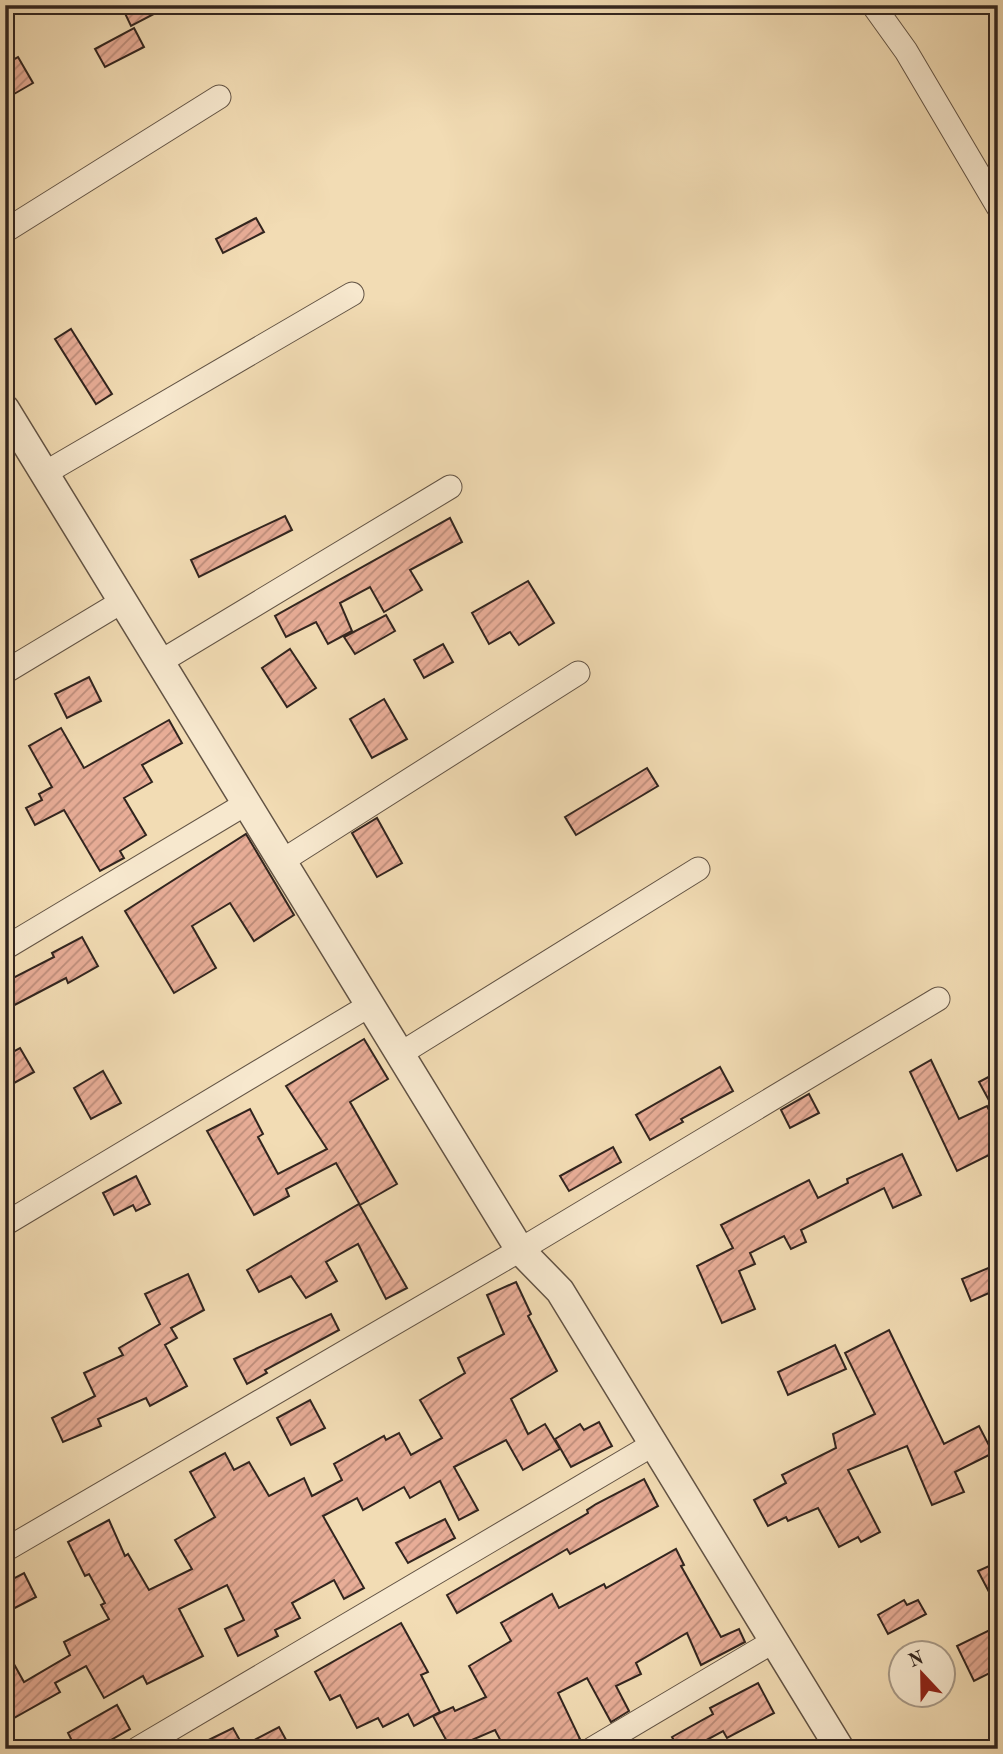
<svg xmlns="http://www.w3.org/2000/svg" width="1003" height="1754" font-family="'Old Standard TT',serif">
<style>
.building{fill:url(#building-hatch);stroke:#32251f;stroke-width:2}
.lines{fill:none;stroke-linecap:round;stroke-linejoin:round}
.minor-casing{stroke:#625344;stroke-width:25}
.tertiary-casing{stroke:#625344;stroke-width:31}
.minor{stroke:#f7e8ce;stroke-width:23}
.tertiary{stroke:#f7e8ce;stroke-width:28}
</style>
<defs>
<pattern id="building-hatch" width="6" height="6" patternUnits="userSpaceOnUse" patternTransform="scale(1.75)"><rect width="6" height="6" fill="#e8ad97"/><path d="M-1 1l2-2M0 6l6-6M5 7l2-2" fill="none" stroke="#bd8d7b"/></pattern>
</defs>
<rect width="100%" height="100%" fill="#f2dcb4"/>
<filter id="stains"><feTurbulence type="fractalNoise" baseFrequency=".00286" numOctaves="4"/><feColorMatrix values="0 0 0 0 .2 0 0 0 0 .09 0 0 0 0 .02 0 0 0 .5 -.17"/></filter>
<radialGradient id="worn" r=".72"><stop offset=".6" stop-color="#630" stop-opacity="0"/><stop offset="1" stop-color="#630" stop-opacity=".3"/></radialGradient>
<g class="building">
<polygon points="121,5 171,5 131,26"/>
<polygon points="134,28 144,47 105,67 95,49"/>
<polygon points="18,57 33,83 14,94 5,79 5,64"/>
<polygon points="256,218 264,232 223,253 216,239"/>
<polygon points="71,329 112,394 96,404 55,339"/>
<polygon points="285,516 292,530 199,577 191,560"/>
<polygon points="450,518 462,542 410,570 422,590 384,612 370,587 340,603 352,631 328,644 316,622 286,637 275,616"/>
<polygon points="528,581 554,623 519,645 510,632 489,644 472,613"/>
<polygon points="386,615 395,631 355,654 344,637"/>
<polygon points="443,644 453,662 424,678 414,660"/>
<polygon points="290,649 316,688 287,707 262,668"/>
<polygon points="89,677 101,701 67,718 55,694"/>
<polygon points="384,699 407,739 372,758 350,719"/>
<polygon points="169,720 182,743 142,765 152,782 124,798 146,835 120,851 124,858 100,871 64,810 35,825 26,808 42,800 39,794 52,787 29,746 61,728 84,768"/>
<polygon points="647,768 658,786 576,835 565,817"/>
<polygon points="377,818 402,863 377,877 352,833"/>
<polygon points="246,834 294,915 254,941 230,903 192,926 216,968 174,993 125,911"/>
<polygon points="82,937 98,966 68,983 66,978 5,1010 5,982 54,957 52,953"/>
<polygon points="364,1039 388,1079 350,1102 397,1184 360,1205 336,1163 286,1189 289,1196 254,1215 207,1131 250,1109 263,1134 258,1137 278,1174 327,1149 286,1086"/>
<polygon points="20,1048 34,1072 5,1088 5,1056"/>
<polygon points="931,1060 959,1119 987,1106 998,1128 998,1139 990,1142 995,1152 957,1171 910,1072"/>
<polygon points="720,1067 733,1091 681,1119 683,1122 650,1140 636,1115"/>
<polygon points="103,1071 121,1103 91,1119 74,1088"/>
<polygon points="998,1072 998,1117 979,1082"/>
<polygon points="809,1094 819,1113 790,1128 781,1110"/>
<polygon points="613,1147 621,1162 569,1191 560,1176"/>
<polygon points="902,1154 921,1195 893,1208 884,1188 801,1230 806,1242 791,1249 784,1236 750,1253 755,1264 739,1271 755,1309 722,1323 697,1266 733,1248 721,1225 809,1180 818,1198 848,1183 847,1179"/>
<polygon points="136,1176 150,1204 136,1211 133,1205 114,1215 103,1193"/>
<polygon points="359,1204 407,1288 386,1299 358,1244 326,1262 337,1281 306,1298 291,1276 259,1292 247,1270"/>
<polygon points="998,1264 998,1289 971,1301 962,1279"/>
<polygon points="188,1274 204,1310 171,1328 177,1338 165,1345 187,1386 150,1406 146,1398 98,1419 101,1426 63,1442 52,1418 95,1396 84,1373 123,1355 119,1348 160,1324 145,1294"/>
<polygon points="516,1282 531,1314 528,1316 557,1371 511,1399 528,1434 545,1424 560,1449 523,1470 506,1440 454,1467 478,1510 459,1520 440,1481 410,1498 404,1487 363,1510 357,1498 323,1516 364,1588 344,1599 334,1580 292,1603 300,1618 275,1630 278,1636 238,1656 225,1629 244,1620 227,1585 179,1609 203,1656 147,1684 143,1676 104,1698 86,1666 55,1683 60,1692 5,1723 5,1648 24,1682 70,1655 64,1642 109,1619 101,1605 105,1603 89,1574 85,1576 68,1542 109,1520 125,1556 128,1554 149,1590 192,1569 175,1540 215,1517 190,1472 225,1453 234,1470 249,1462 269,1496 304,1478 312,1496 342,1480 334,1464 384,1436 386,1440 399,1433 411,1455 442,1438 420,1400 465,1373 458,1358 504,1334 487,1295"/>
<polygon points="331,1314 339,1330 265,1370 267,1373 247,1384 234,1359"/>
<polygon points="889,1330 944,1444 979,1426 993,1453 955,1472 964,1492 932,1505 907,1446 848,1470 880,1532 861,1542 858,1537 839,1547 818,1508 788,1521 786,1517 768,1526 754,1500 786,1483 782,1475 836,1448 833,1434 875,1414 845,1353"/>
<polygon points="835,1345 846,1369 788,1395 778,1372"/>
<polygon points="310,1400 325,1428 291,1445 277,1418"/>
<polygon points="599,1422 612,1446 571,1467 555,1439 580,1424 584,1430"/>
<polygon points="644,1479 658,1506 570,1554 567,1549 457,1613 447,1595 588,1513 587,1510 596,1504"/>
<polygon points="445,1519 455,1538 408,1563 396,1543"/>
<polygon points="676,1549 684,1565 681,1566 721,1637 739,1629 745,1642 701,1665 687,1633 636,1663 641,1674 616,1686 629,1711 611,1722 587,1678 558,1693 580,1739 561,1749 505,1749 495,1730 451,1749 433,1716 453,1707 455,1711 486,1697 469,1666 511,1641 501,1623 552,1594 559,1608 604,1584 606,1588"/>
<polygon points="998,1562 998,1609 978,1571"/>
<polygon points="24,1573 36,1597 5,1613 5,1583"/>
<polygon points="904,1600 907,1605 918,1600 926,1614 888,1634 878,1615"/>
<polygon points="401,1623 428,1672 421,1675 440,1712 414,1726 408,1714 383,1727 378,1718 357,1728 340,1695 330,1700 315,1672"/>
<polygon points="998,1626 998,1669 974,1681 957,1646"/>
<polygon points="758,1683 774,1713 727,1738 723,1731 690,1749 679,1749 672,1737 713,1714 710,1708"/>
<polygon points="117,1705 130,1729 95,1749 76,1749 68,1733"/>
<polygon points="279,1727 291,1749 190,1749 233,1728 243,1746"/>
</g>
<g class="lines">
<g class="minor-casing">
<g id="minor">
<polyline points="873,5 906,51 998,207"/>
<polyline points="5,231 219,97"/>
<polyline points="45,473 352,294"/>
<polyline points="160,662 450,487"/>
<polyline points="5,672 123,601"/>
<polyline points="282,861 578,673"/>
<polyline points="5,948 247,803"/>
<polyline points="400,1054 698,869"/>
<polyline points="5,1224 370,1005"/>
<polyline points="5,1550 520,1250 938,999"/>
<polyline points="137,1749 652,1445"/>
<polyline points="592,1749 774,1641"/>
</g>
</g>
<g class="tertiary-casing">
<polyline id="tertiary" points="5,409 520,1250 560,1291 840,1749"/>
</g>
<use href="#minor" class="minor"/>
<use href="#tertiary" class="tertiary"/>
</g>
<rect width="1003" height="1754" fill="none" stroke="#f2dcb4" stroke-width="28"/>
<rect x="7" y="7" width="989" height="1740" fill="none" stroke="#32251f" stroke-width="3.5"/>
<rect x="14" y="14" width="975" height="1726" fill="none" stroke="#32251f" stroke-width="2"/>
<g transform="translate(922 1674) rotate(338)"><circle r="33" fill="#f7e8ce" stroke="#a89a88" stroke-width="2"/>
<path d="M0-5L12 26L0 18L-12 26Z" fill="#8f2418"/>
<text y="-10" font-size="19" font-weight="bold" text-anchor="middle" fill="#32251f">N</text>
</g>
<rect width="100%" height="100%" filter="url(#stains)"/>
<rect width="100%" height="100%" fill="url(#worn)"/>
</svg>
